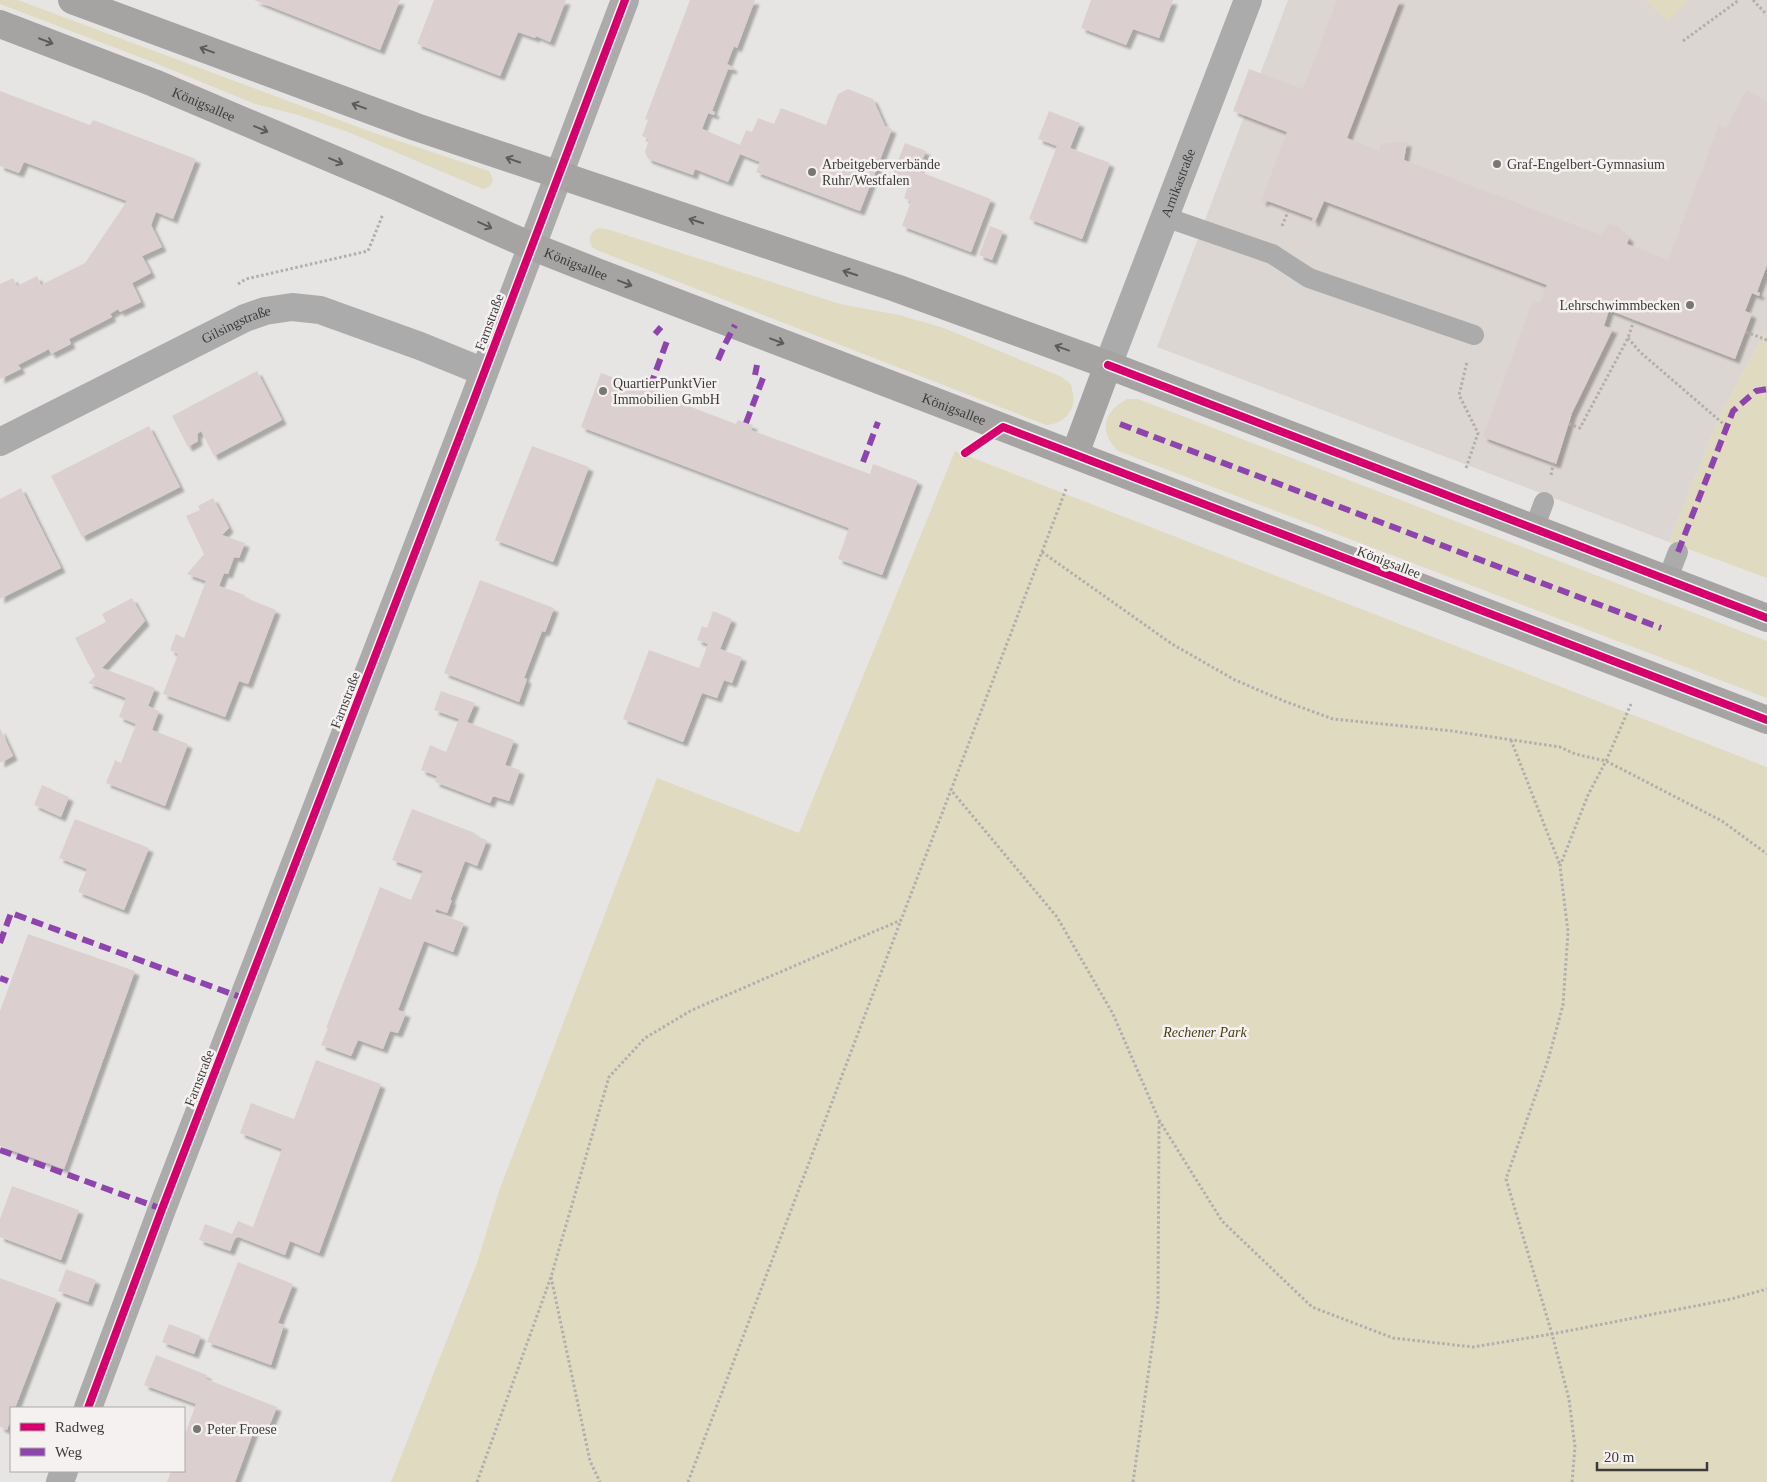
<svg xmlns="http://www.w3.org/2000/svg" width="1767" height="1482" font-family="'Times New Roman',serif">
<style>
.built{fill:#dcd6d2}
.green{fill:#dfdac0}
.building{fill:#dccfd0;filter:url(#shadow)}
.lines{fill:none;stroke-linecap:round;stroke-linejoin:round}
.path{stroke:#b0afae;stroke-width:3;stroke-dasharray:2.5 2.5;stroke-linecap:butt}
.lane{stroke:#acabab;stroke-width:20}
.street{stroke:#acabab;stroke-width:28}
.primary{stroke:#a5a4a3;stroke-width:28}
.quiet{stroke:#8e44ad;stroke-width:6;stroke-dasharray:12 6;stroke-linecap:butt}
.cycleway-casing{stroke:#f5f1f0;stroke-width:11}
.cycleway{stroke:#d6006c;stroke-width:8}
.oneway{stroke:#5c5b5a}
.poi-dot{fill:#787776;stroke:#f5f1f0;stroke-width:2}
.labels{text-anchor:middle;stroke-width:5;stroke-linejoin:round;paint-order:stroke}
.street-label{font-size:14px;fill:#3d3c3b;stroke:#f5f1f0}
.poi-label{font-size:14px;fill:#3d3c3b;stroke:#f5f1f0;text-anchor:start}
.park-label{font-size:14px;font-style:italic;fill:#474013;stroke:#f5f1f0}
</style>
<defs>
<filter id="shadow"><feDropShadow dx="4.5" dy="4.5" stdDeviation="1" flood-color="#0004"/></filter>
</defs>
<rect width="100%" height="100%" fill="#e7e5e4"/>
<polygon class="built" points="1288,0 1767,0 1767,329 1722,411 1669,542 1157,347"/>
<g class="green">
<path d="M0 0H18L366 130 489 171C495 180 494 186 483 189L348 132 298 115 255 104 150 61 0 4Z"/>
<polygon points="1644,0 1688,0 1668,22"/>
<path d="M598 228 607 229 840 304 899 315 944 328 1062 377C1064 379 1069 382 1071 385 1072 386 1072 391 1073 393 1076 411 1064 424 1046 425L599 251 592 247C588 238 590 233 598 228Z"/>
<polygon points="1767,329 1767,578 1669,542 1722,411"/>
<path d="M1127 399H1138L1767 641V698L1118 451C1098 431 1103 412 1127 399Z"/>
<polygon points="955,451 1767,767 1767,1482 391,1482 477,1263 499,1191 657,778 799,833"/>
</g>
<g class="building">
<polygon points="254,0 400,0 380,50"/>
<polygon points="434,0 566,0 550,42 536,36 535,38 518,32 500,76 417,44"/>
<polygon points="690,0 755,0 737,48 734,46 727,64 733,67 732,70 728,69 712,111 715,112 714,115 708,113 702,129 740,145 746,130 752,132 758,118 774,124 781,108 826,125 838,94 848,89 873,99 885,126 892,129 860,211 756,172 760,162 740,154 728,182 695,169 693,175 648,159 645,152 649,139 642,136 648,120 645,119"/>
<polygon points="1091,0 1173,0 1159,38 1133,29 1126,45 1081,28"/>
<polygon points="1337,0 1400,0 1347,138 1379,151 1381,143 1407,142 1404,160 1601,235 1610,223 1629,238 1627,244 1668,260 1719,125 1726,128 1746,90 1767,102 1767,265 1757,292 1760,293 1759,296 1752,293 1745,311 1752,314 1735,359 1609,310 1604,326 1613,329 1572,413 1556,464 1483,437 1533,300 1540,303 1547,285 1324,201 1315,222 1312,221 1313,218 1265,200 1264,202 1261,201 1287,132 1233,111 1249,69 1303,89"/>
<polygon points="0,91 90,125 93,120 196,159 173,219 156,212 151,225 162,247 142,256 151,273 132,283 141,302 120,312 118,309 110,314 112,317 69,339 71,344 51,354 49,349 18,365 21,369 0,379 0,284 13,278 17,286 37,276 41,285 85,263 127,201 24,162 19,173 0,166"/>
<polygon points="1049,111 1080,123 1070,148 1110,163 1082,239 1029,219 1057,146 1038,139"/>
<polygon points="905,143 926,151 918,171 991,199 971,252 902,226 911,201 904,198 910,180 893,173"/>
<polygon points="990,226 1003,231 992,260 979,255"/>
<polygon points="257,371 282,420 214,456 201,431 197,434 198,441 188,447 172,416"/>
<polygon points="601,373 642,388 643,384 658,389 657,394 736,424 738,420 746,423 753,425 751,430 870,474 873,464 918,481 882,575 838,559 849,528 581,427"/>
<polygon points="149,426 180,487 82,537 51,476"/>
<polygon points="532,446 589,467 553,562 495,540"/>
<polygon points="21,488 61,568 0,599 0,499"/>
<polygon points="213,498 229,528 222,535 245,543 239,558 234,557 228,574 224,573 219,586 245,595 244,597 276,610 248,684 239,681 225,717 163,694 178,654 170,650 176,634 184,638 206,581 187,574 204,554 186,516 200,510 198,506"/>
<polygon points="480,580 554,608 545,632 542,631 524,678 527,679 519,702 444,673"/>
<polygon points="132,598 145,621 102,668 155,688 148,706 159,711 152,730 188,744 165,806 106,783 115,760 121,763 136,724 119,717 126,698 88,683 95,676 75,638 106,622 102,614"/>
<polygon points="713,611 732,619 720,649 742,657 732,683 724,680 717,698 702,693 683,742 623,719 649,650 699,668 708,644 697,640 702,626 707,628"/>
<polygon points="441,691 475,703 467,722 514,740 505,765 520,770 509,801 493,796 490,803 435,782 437,776 421,770 430,745 446,752 459,719 434,710"/>
<polygon points="0,728 13,756 0,763"/>
<polygon points="42,785 69,797 61,817 34,805"/>
<polygon points="412,809 475,833 475,836 487,840 477,866 465,861 450,900 452,900 447,913 436,909 435,912 464,923 453,952 424,941 398,1010 406,1013 398,1033 390,1031 383,1049 358,1040 351,1056 321,1045 328,1028 326,1028 380,887 411,900 423,871 392,860"/>
<polygon points="75,819 149,848 124,910 78,892 87,869 59,858"/>
<polygon points="28,934 135,971 64,1169 0,1146 0,1011"/>
<polygon points="316,1060 381,1084 319,1253 290,1241 285,1255 236,1236 230,1251 199,1240 205,1224 232,1234 238,1221 253,1227 282,1149 240,1133 251,1103 294,1119"/>
<polygon points="12,1186 79,1210 61,1260 0,1237 0,1219"/>
<polygon points="238,1262 293,1284 278,1323 284,1325 271,1365 207,1342"/>
<polygon points="66,1269 96,1280 88,1302 58,1291"/>
<polygon points="0,1278 57,1299 15,1408 11,1408 11,1419 7,1430 0,1427"/>
<polygon points="169,1324 201,1336 194,1354 162,1342"/>
<polygon points="156,1355 207,1375 206,1379 277,1407 268,1429 256,1425 235,1482 167,1482 171,1471 184,1471 184,1437 196,1404 144,1385"/>
</g>
<g class="lines">
<g class="path">
<polyline points="1753,0 1767,15"/>
<polyline points="1683,41 1739,0"/>
<polyline points="1282,226 1289,209"/>
<polyline points="238,284 246,279 368,251 383,214"/>
<polyline points="1746,332 1767,340"/>
<polyline points="1628,338 1640,352 1727,427"/>
<polyline points="1569,424 1580,428 1628,338 1634,320"/>
<polyline points="1466,468 1478,433 1459,395 1467,362"/>
<polyline points="1551,475 1554,461"/>
<polyline points="1066,489 951,790 1057,917 1113,1014 1159,1120 1222,1221 1312,1307 1393,1338 1473,1347 1552,1334 1731,1299 1767,1289"/>
<polyline points="1042,552 1172,644 1235,680 1284,701 1333,719 1452,731 1560,747 1575,754 1606,761 1722,821 1767,854"/>
<polyline points="1511,740 1560,865"/>
<polyline points="551,1277 590,1461 600,1482"/>
<polyline points="477,1482 551,1277 609,1077 645,1038 692,1010 901,920 951,790"/>
<polyline points="688,1482 901,920"/>
<polyline points="1133,1482 1158,1305 1159,1122"/>
<polyline points="1572,1482 1575,1447 1569,1399 1552,1334 1506,1179 1548,1060 1563,1005 1568,932 1560,866 1588,795 1606,761 1631,704"/>
</g>
<g class="lane">
<polyline points="1165,217 1272,254 1309,278 1474,335"/>
<polyline points="1534,529 1544,502"/>
<polyline points="1667,580 1678,552"/>
</g>
<g class="street">
<path id="s1" d="M1108 365 1248 0"/>
<path id="s2" d="M0 442 245 318 265 311 292 307 320 310 420 346 484 372"/>
<polyline points="88,1408 162,1209 473,402 625,0"/>
<polyline points="60,1482 64,1471"/>
</g>
<g class="primary">
<polyline points="72,0 416,127 896,288 1108,365 1767,618"/>
<path id="s3" d="M0 24 154 83 394 185 531 246 594 271 1767 720"/>
<polyline points="1075,454 1108,365"/>
</g>
<g class="quiet">
<polyline points="655,334 661,327"/>
<polyline points="718,360 725,344 735,325"/>
<polyline points="755,375 757,365"/>
<polyline points="650,387 667,341"/>
<polyline points="746,423 763,378"/>
<polyline points="1120,424 1661,628"/>
<polyline points="863,462 878,422"/>
<polyline points="1678,552 1733,411 1756,391 1767,389"/>
<polyline points="0,943 11,913 243,998"/>
<polyline points="0,978 8,981"/>
<polyline points="0,1150 162,1209"/>
</g>
<g class="cycleway-casing">
<g id="cycleway">
<polyline points="1108,365 1767,618"/>
<polyline points="965,453 1003,427 1767,720"/>
<polyline points="88,1408 162,1209 473,402 625,0"/>
</g>
</g>
<use href="#cycleway" class="cycleway"/>
</g>
<defs><path id="oneway-shaft" d="M-6 0H5M1.5-3L5.5 0L1.5 3" fill="none" stroke-width="1.6" stroke-linecap="round" stroke-linejoin="round" transform="scale(1.25)"/></defs>
<g class="oneway">
<use href="#oneway-shaft" transform="translate(46 41) rotate(21)"/>
<use href="#oneway-shaft" transform="translate(207 50) rotate(-160)"/>
<use href="#oneway-shaft" transform="translate(359 106) rotate(-160)"/>
<use href="#oneway-shaft" transform="translate(261 129) rotate(23)"/>
<use href="#oneway-shaft" transform="translate(513 160) rotate(-161)"/>
<use href="#oneway-shaft" transform="translate(336 161) rotate(23)"/>
<use href="#oneway-shaft" transform="translate(696 221) rotate(-162)"/>
<use href="#oneway-shaft" transform="translate(485 225) rotate(25)"/>
<use href="#oneway-shaft" transform="translate(850 273) rotate(-162)"/>
<use href="#oneway-shaft" transform="translate(625 283) rotate(21)"/>
<use href="#oneway-shaft" transform="translate(777 341) rotate(21)"/>
<use href="#oneway-shaft" transform="translate(1062 348) rotate(-160)"/>
</g>
<g class="poi-dot">
<circle cx="1497" cy="164" r="5"/>
<circle cx="812" cy="172" r="5"/>
<circle cx="1690" cy="305" r="5"/>
<circle cx="603" cy="391" r="5"/>
<circle cx="197" cy="1429" r="5"/>
</g>
<g class="labels">
<g class="street-label">
<text dy="5" stroke="none"><textPath href="#s3" startOffset="219">Königsallee</textPath></text>
<text dy="5" stroke="none"><textPath href="#s1" startOffset="195">Arnikastraße</textPath></text>
<text dy="5" stroke="none"><textPath href="#s3" startOffset="624">Königsallee</textPath></text>
<text transform="translate(489 322) rotate(-70)" y="5">Farnstraße</text>
<text dy="5" stroke="none"><textPath href="#s2" startOffset="264">Gilsingstraße</textPath></text>
<text dy="5" stroke="none"><textPath href="#s3" startOffset="1029">Königsallee</textPath></text>
<text transform="translate(1389 562) rotate(21)" y="5">Königsallee</text>
<text transform="translate(345 700) rotate(-69)" y="5">Farnstraße</text>
<text transform="translate(199 1078) rotate(-69)" y="5">Farnstraße</text>
</g>
<g class="poi-label">
<text x="822" y="169">Arbeitgeberverbände<tspan x="822" dy="16">Ruhr/Westfalen</tspan></text>
<text x="1507" y="169">Graf-Engelbert-Gymnasium</text>
<text x="1680" y="310" text-anchor="end">Lehrschwimmbecken</text>
<text x="613" y="388">QuartierPunktVier<tspan x="613" dy="16">Immobilien GmbH</tspan></text>
<text x="207" y="1434">Peter Froese</text>
</g>
<g class="park-label">
<text x="1205" y="1037">Rechener Park</text>
</g>
</g>
<rect x="10" y="1407" width="175" height="65" fill="#f5f1f0" stroke="#aba9a8"/>
<rect x="20" y="1423" width="25" height="8" fill="#d6006c" stroke="#aba9a8"/>
<text x="55" y="1432" font-size="15" fill="#3d3c3b">Radweg</text>
<rect x="20" y="1448" width="25" height="8" fill="#8e44ad" stroke="#aba9a8"/>
<text x="55" y="1457" font-size="15" fill="#3d3c3b">Weg</text>
<path d="M1597 1462v8h110v-8" fill="none" stroke="#3d3c3b" stroke-width="2.5"/>
<text x="1604" y="1462" font-size="15" fill="#3d3c3b" stroke="#f5f1f0" stroke-width="4" paint-order="stroke">20 m</text>
</svg>
